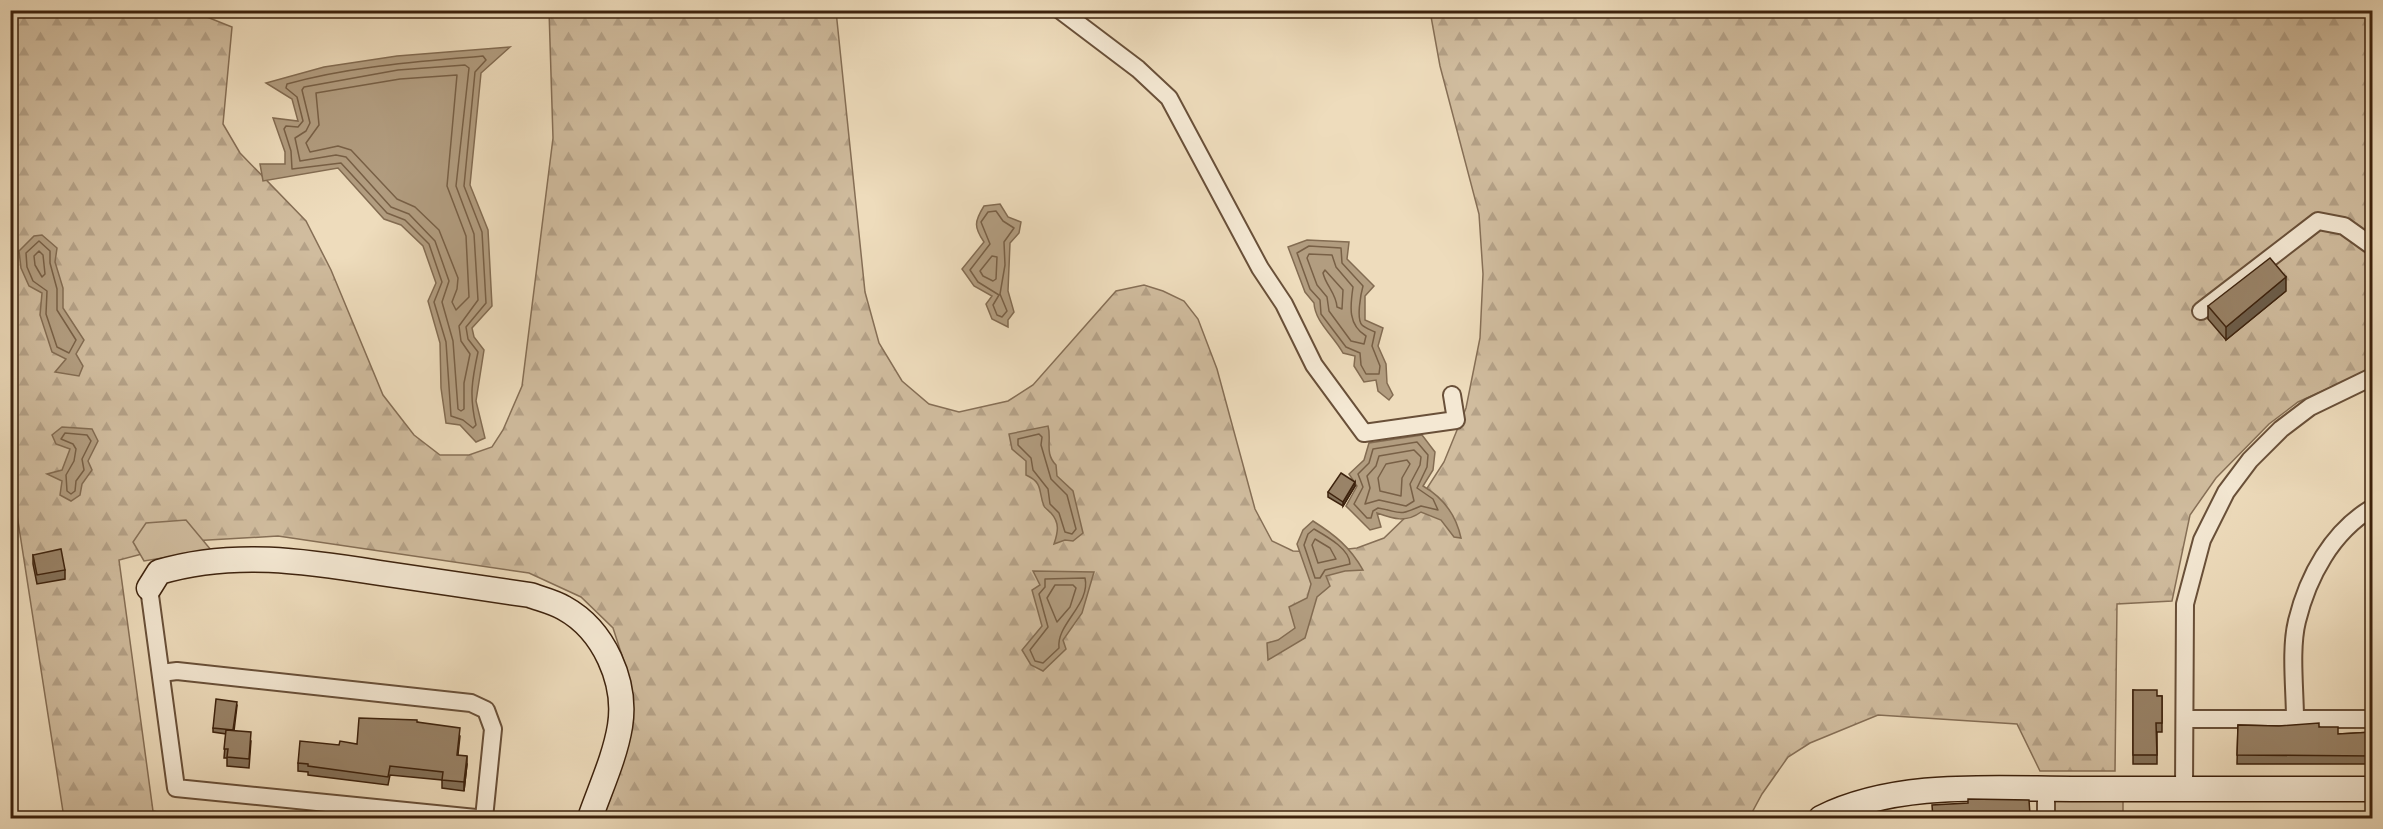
<svg xmlns="http://www.w3.org/2000/svg" width="2383" height="829" font-family="'IM FELL English',serif">
<style>
.forest{fill:url(#forest-firs);stroke:#866f56;stroke-width:1.5}
.park{fill:#d0bc9e;stroke:#866f56;stroke-width:1.5}
.water{fill:#b29d80;stroke:#836c52;stroke-width:1.5}
.lines{fill:none;stroke-linecap:round;stroke-linejoin:round}
.shore{stroke:#786046;stroke-width:1.5}
.street-casing{stroke:#695039;stroke-width:20}
.secondary-casing{stroke:#3d220d;stroke-width:27}
.street{stroke:#f4e8d3;stroke-width:16}
.secondary{stroke:#f4e8d3;stroke-width:24}
.wall{fill:#847159;stroke:#3d220d;stroke-width:1.5}
.shaded-wall{fill:#6b5c49;stroke:#3d220d;stroke-width:1.5}
.building{fill:#998368;stroke:#3d220d;stroke-width:1.5}
</style>
<defs>
<pattern id="forest-firs" width="22" height="20" patternUnits="userSpaceOnUse" patternTransform="scale(1.5)"><rect width="22" height="20" fill="#d0bc9e"/><path d="M5 1l3.5 6h-7zM16 11l3.5 6h-7z" fill="#b4a187"/></pattern>
</defs>
<rect width="100%" height="100%" fill="#eedcbc"/>
<filter id="stains"><feTurbulence type="fractalNoise" baseFrequency=".00333" numOctaves="4"/><feColorMatrix values="0 0 0 0 .2 0 0 0 0 .09 0 0 0 0 .02 0 0 0 .5 -.17"/></filter>
<radialGradient id="worn" r=".72"><stop offset=".6" stop-color="#630" stop-opacity="0"/><stop offset="1" stop-color="#630" stop-opacity=".3"/></radialGradient>
<polygon class="forest" points="549,10 836,11 865,292 879,343 902,381 929,404 959,412 1008,401 1033,385 1116,291 1144,285 1163,291 1184,301 1198,319 1217,369 1255,509 1272,541 1293,551 1322,552 1357,548 1384,538 1413,510 1444,462 1466,408 1480,338 1483,274 1479,214 1440,66 1430,11 2372,11 2372,369 2298,402 2269,424 2216,478 2190,515 2172,601 2117,604 2115,771 2040,771 2017,724 1878,715 1810,743 1788,757 1762,794 1749,818 602,818 629,737 628,674 613,628 581,597 529,573 278,536 191,541 119,560 153,811 189,818 64,818 11,476 10,11 192,11 232,27 223,124 240,153 306,221 331,270 383,395 414,435 440,455 469,455 492,447 503,430 522,386 553,138"/>
<g class="park">
<polygon points="186,520 211,550 144,561 133,542 146,523"/>
<polygon points="2055,798 2123,799 2123,818 2055,818"/>
</g>
<g class="water">
<polygon points="510,47 481,73 470,185 488,230 492,306 472,328 474,337 484,350 476,401 485,438 476,442 460,425 446,423 441,388 440,343 428,301 436,283 423,246 401,225 384,219 338,168 263,181 260,164 285,164 285,152 273,118 298,121 292,99 266,83 324,67 397,56"/>
<path d="M1000 204 1008 217 1021 222 1019 233 1010 243 1008 291 1014 312 1008 320V327L992 319 986 304 992 296 974 286 962 269 984 242C974 227 974 222 984 206Z"/>
<polygon points="42,235 57,248 55,262 63,288 63,308 84,340 76,354 83,366 79,376 55,372 66,359 52,352 40,315 42,293 29,286 21,268 19,251 34,236"/>
<path d="M1307 240 1349 242 1347 259 1374 286 1365 296V320L1383 328 1378 346 1386 364 1387 383 1393 395 1389 400 1378 391 1376 380 1364 382 1354 366 1355 356 1343 353C1333 335 1315 322 1314 303L1305 292 1288 247Z"/>
<path d="M1048 426C1052 440 1044 453 1056 465L1057 476 1073 491 1083 533 1073 541 1065 540 1054 544C1058 532 1060 523 1051 513 1050 512 1044 507 1044 506 1038 492 1044 483 1026 475V461L1012 449 1009 434Z"/>
<polygon points="62,427 92,429 98,441 88,461 92,470 82,484 80,495 71,501 60,495 62,481 47,474 62,470 70,449 56,444 52,435"/>
<path d="M1422 435 1435 452 1433 470 1423 486C1444 498 1456 515 1461 538L1454 537 1441 520 1421 512C1406 523 1394 519 1377 513L1381 527 1370 530 1346 506 1357 486 1349 474 1364 460 1369 443Z"/>
<path d="M1313 521C1335 535 1350 547 1363 570L1345 571 1326 576 1330 586 1317 597 1305 638 1268 660 1267 643 1278 640 1295 628 1289 607 1307 598 1311 584 1297 544 1303 530Z"/>
<polygon points="1033,571 1094,572 1082,613 1063,640 1066,649 1043,671 1031,665 1022,650 1042,626 1032,590 1040,585"/>
</g>
<g class="lines">
<g class="shore">
<path d="M483 56 486 60 475 72 464 186 482 232 486 303 466 327 468 339 478 352C472 380 469 396 476 425L473 428 463 420 451 416 446 342 434 302 442 282 429 244 405 220 387 213 341 163 292 169 291 151 284 129 286 126 298 127 303 121 297 97 286 88 287 84C352 66 417 62 483 56Z"/>
<polygon points="465,65 469,68 456,186 474,234 478,300 459,326 461,341 470,354 464,383 464,409 461,411 458,409 453,341 442,302 449,281 435,241 409,214 391,207 346,157 336,155 300,161 295,138 306,131 310,123 302,90 304,87 398,70"/>
<polygon points="457,75 447,186 466,236 469,297 456,310 452,302 457,289 458,278 439,230 415,207 397,199 351,150 338,146 310,152 306,143 319,125 316,93 400,79"/>
<polygon points="996,211 1003,221 1014,228 1004,242 1005,265 1000,294 1007,311 1002,317 997,315 993,305 999,295 978,282 970,270 990,244 981,222 988,212"/>
<polygon points="39,241 50,251 50,263 57,289 57,310 76,340 69,353 57,347 46,314 47,291 33,281 27,267 26,253"/>
<path d="M1309 246 1341 248 1342 263 1363 286C1361 293 1356 319 1362 325 1365 328 1371 330 1375 332L1372 346 1380 366 1379 374H1366L1361 365 1360 353 1346 347 1321 314 1320 300 1310 289 1297 253Z"/>
<polygon points="39,251 43,255 45,274 42,277 35,265 34,256"/>
<path d="M1309 254 1332 255 1336 267 1353 287C1350 307 1348 325 1366 336L1364 344 1351 341 1329 311 1327 297 1317 285 1307 258Z"/>
<polygon points="992,256 997,257 996,279 993,281 983,276 980,271"/>
<path d="M1325 270 1343 290 1342 309 1337 307C1336 293 1326 286 1323 273Z"/>
<polygon points="65,433 87,435 91,441 82,459 84,470 76,481 75,491 71,494 67,491 66,475 74,461 76,449 73,444 61,439"/>
<polygon points="1039,434 1042,437 1041,445 1051,479 1067,495 1076,529 1072,534 1065,532 1059,513 1050,504 1048,489 1033,470 1031,458 1018,445 1018,439"/>
<path d="M1417 442 1428 455 1427 467 1417 488 1433 499 1438 510 1421 506C1396 517 1402 512 1378 508L1373 511 1371 518H1367L1354 504 1363 487 1358 474 1369 463 1373 449Z"/>
<polygon points="1414,450 1421,457 1420,465 1410,484 1414,501 1406,506 1379,500 1365,504 1370,488 1367,476 1376,466 1379,456"/>
<polygon points="1407,460 1410,464 1402,478 1401,496 1380,491 1378,478 1386,464"/>
<path d="M1314 529C1326 536 1350 549 1350 564L1325 570 1320 578H1315L1304 545 1308 534Z"/>
<polygon points="1315,539 1330,548 1336,559 1318,563 1312,545"/>
<path d="M1085 578C1091 604 1056 624 1059 648L1043 663 1035 661 1030 650 1048 627 1039 594 1045 587V579Z"/>
<polygon points="1055,585 1073,585 1076,588 1070,607 1057,622 1047,598"/>
</g>
<g class="street-casing">
<g id="street">
<polyline points="1060,10 1138,69 1169,98 1260,268 1284,304 1314,365 1364,433 1456,420 1452,395"/>
<polyline points="2201,311 2318,221 2344,226 2372,246"/>
<polyline points="149,588 176,788 476,818"/>
<polyline points="161,673 177,671 471,703 486,710 493,729 484,818"/>
<polyline points="2186,719 2372,719"/>
<path d="M2295 719C2295 690 2290 649 2297 621 2308 576 2332 532 2372 508"/>
<polyline points="2046,789 2046,818"/>
<polyline points="2184,789 2185,604 2202,540 2226,492 2250,460 2281,429 2310,407 2372,377"/>
</g>
</g>
<g class="secondary-casing">
<g id="secondary">
<path d="M149 588 159 572C233 550 305 561 380 573 430 580 480 588 530 595 541 599 554 602 564 608 604 630 627 682 620 726 615 757 600 789 590 818"/>
<path d="M1821 818C1901 778 2003 790 2090 789 2184 789 2278 789 2372 789"/>
</g>
</g>
<use href="#street" class="street"/>
<use href="#secondary" class="secondary"/>
</g>
<g class="wall">
<polygon points="2286,291 2226,340 2208,319 2208,306"/>
<polygon points="1355,486 1343,506 1328,497 1328,492"/>
<polygon points="33,555 65,570 65,579 37,584 33,564"/>
<polygon points="2133,690 2157,696 2162,696 2162,732 2157,732 2157,764 2133,764"/>
<polygon points="237,706 234,731 251,741 249,768 227,766 227,758 224,758 226,734 213,732 213,728"/>
<polygon points="417,722 460,736 458,755 467,764 464,791 442,788 442,780 390,775 388,785 308,775 308,772 298,771 298,763 339,745 357,744"/>
<polygon points="2238,725 2319,727 2338,734 2373,732 2373,764 2237,764"/>
</g>
<g class="shaded-wall">
<polygon points="2286,277 2286,291 2226,340 2226,327"/>
<polygon points="1355,482 1355,486 1343,506 1343,502"/>
<polygon points="467,756 467,764 464,791 464,782"/>
</g>
<g class="building">
<polygon points="2270,258 2286,277 2226,327 2208,306"/>
<polygon points="1341,473 1355,482 1343,502 1328,492"/>
<polygon points="61,549 65,570 37,575 33,555"/>
<polygon points="2133,690 2157,690 2157,696 2162,696 2162,723 2156,723 2157,755 2133,755"/>
<polygon points="216,699 237,702 233,730 213,728"/>
<polygon points="359,718 417,720 417,722 460,728 457,755 467,756 464,782 442,780 443,772 390,766 388,777 308,766 308,764 298,763 300,741 339,745 340,741 357,744"/>
<polygon points="2319,723 2319,727 2338,727 2338,734 2373,732 2373,756 2237,755 2238,725 2279,726"/>
<polygon points="226,730 251,732 249,759 227,757 228,749 224,749"/>
<polygon points="1968,799 2029,800 2030,815 2027,815 2027,819 1933,819 1932,805 1968,803"/>
<polygon points="1881,812 1883,819 1862,819"/>
</g>
<rect width="2383" height="829" fill="none" stroke="#eedcbc" stroke-width="36"/>
<rect x="12" y="12" width="2359" height="805" fill="none" stroke="#3d220d" stroke-width="3"/>
<rect x="18" y="18" width="2347" height="793" fill="none" stroke="#3d220d" stroke-width="1.5"/>
<rect width="100%" height="100%" filter="url(#stains)"/>
<rect width="100%" height="100%" fill="url(#worn)"/>
</svg>
